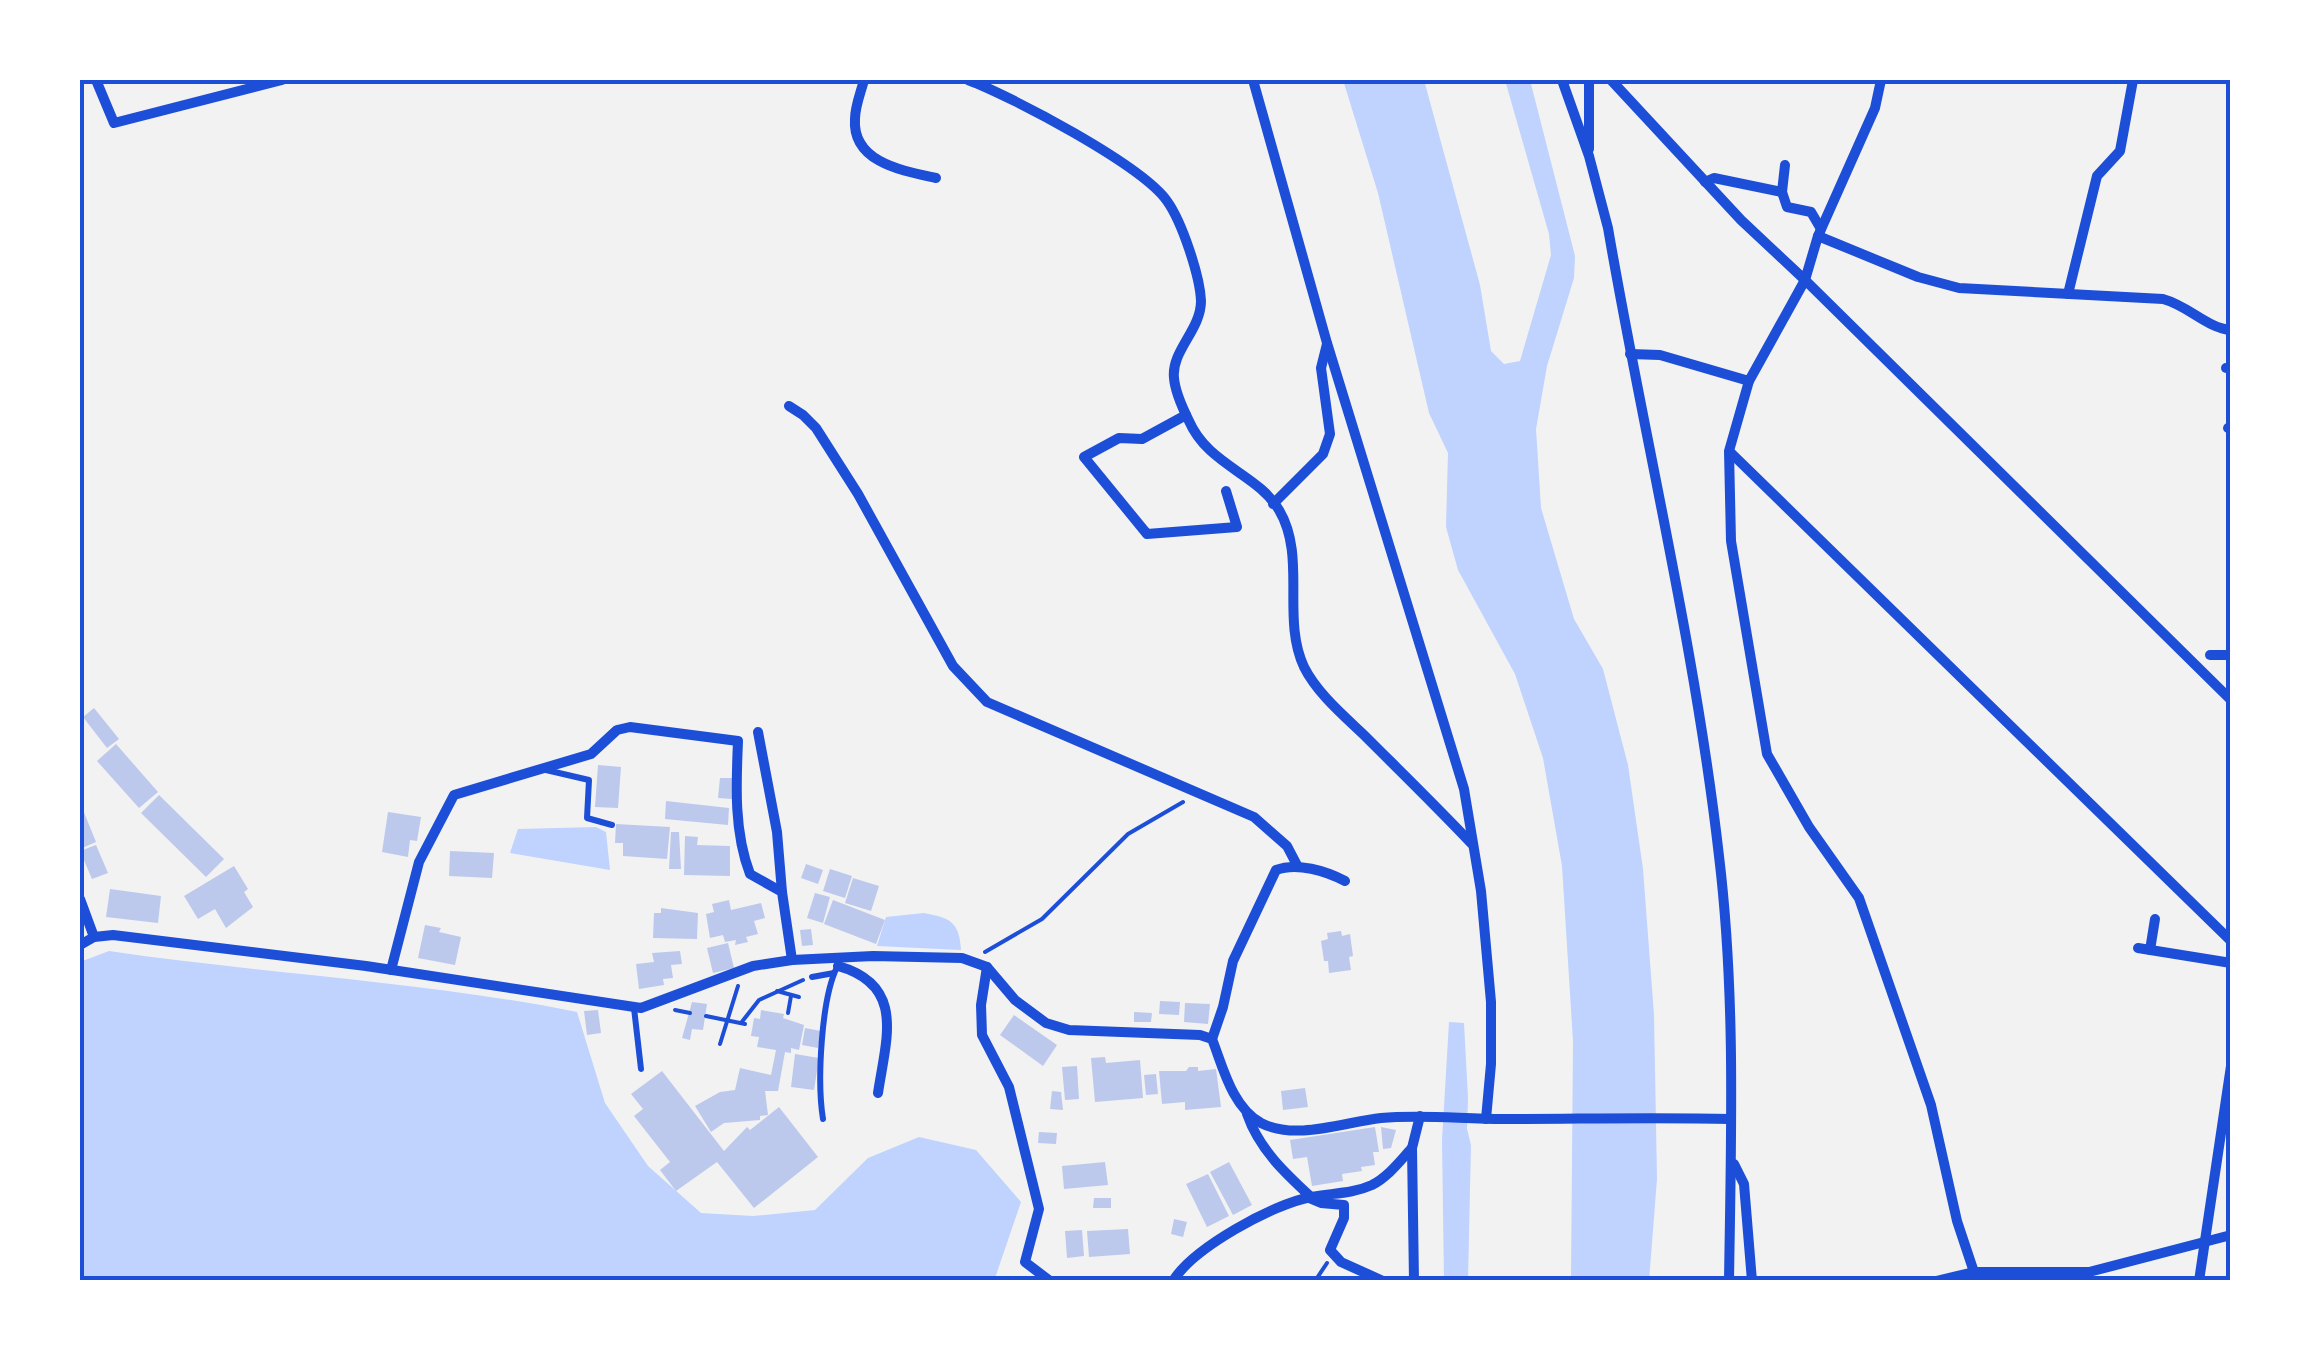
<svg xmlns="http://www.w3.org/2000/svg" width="2311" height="1361" font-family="'PT Sans',sans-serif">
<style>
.water{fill:#bfd3fe}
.building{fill:#bdc9ec}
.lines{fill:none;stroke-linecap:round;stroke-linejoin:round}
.path{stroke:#1d4ed8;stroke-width:4}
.service{stroke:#1d4ed8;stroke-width:6}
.minor{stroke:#1d4ed8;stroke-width:10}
.neatline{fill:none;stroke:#1d4ed8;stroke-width:4}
</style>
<rect width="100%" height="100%" fill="#f2f2f2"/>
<g class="water">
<polygon points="1343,80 1424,80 1480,285 1491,351 1504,364 1520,361 1551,255 1549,234 1505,80 1530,80 1575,256 1574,278 1547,366 1536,429 1541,508 1574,619 1603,669 1628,765 1643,869 1654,1015 1657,1179 1649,1281 1571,1281 1573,1041 1562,866 1543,758 1515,674 1458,570 1446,527 1448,453 1429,413 1378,193"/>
<polygon points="596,827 606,832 610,870 510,853 518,829"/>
<path d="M924 913C951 918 959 922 961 950L877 946 886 917Z"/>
<path d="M109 951C265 974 423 981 577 1012L605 1103 648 1166 701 1213 753 1216 815 1210 868 1158 919 1137 976 1150 1021 1202 994 1281H80V962Z"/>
<polygon points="1449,1022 1464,1023 1468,1098 1467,1129 1471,1145 1468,1281 1444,1281 1442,1140"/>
</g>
<g class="building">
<polygon points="94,708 119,739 107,748 83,717"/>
<polygon points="116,744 158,792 139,808 97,761"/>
<polygon points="598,765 621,767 618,808 595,807"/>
<polygon points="720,778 733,778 732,799 718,798"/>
<polygon points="159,795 224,859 206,877 141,813"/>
<polygon points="666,801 729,808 728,825 665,819"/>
<polygon points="83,810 96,842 80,849 80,812"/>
<polygon points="388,812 421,817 417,841 410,840 408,857 382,852"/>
<polygon points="616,824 670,827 667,859 623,856 623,843 615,843"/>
<polygon points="671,832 679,832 681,869 669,869"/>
<polygon points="685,836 698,837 697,845 730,846 730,876 684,875"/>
<polygon points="96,845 108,873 92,879 80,851"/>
<polygon points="450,851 494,853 492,878 449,876"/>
<polygon points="806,864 823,870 818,884 801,878"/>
<polygon points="234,866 248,889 244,892 253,907 226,928 215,909 198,919 184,896"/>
<polygon points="830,869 852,876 845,898 823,891"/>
<polygon points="853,878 879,886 871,911 845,903"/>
<polygon points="110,889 161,896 158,923 106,917"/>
<polygon points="815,893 830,897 823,923 807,918"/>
<polygon points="729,900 731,910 761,903 765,918 754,921 758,934 746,937 748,942 735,945 736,940 725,942 723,935 710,938 706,914 714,912 712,904"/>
<polygon points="833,900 885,920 876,944 824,924"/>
<polygon points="661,908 698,913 697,939 653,938 654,913 661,913"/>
<polygon points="425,925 441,928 439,932 461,937 455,965 418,958"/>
<polygon points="811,929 813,945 802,946 800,930"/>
<polygon points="1341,931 1342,936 1350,934 1353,956 1349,957 1351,970 1329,973 1328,961 1324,961 1321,941 1328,939 1327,933"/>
<polygon points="728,943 734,968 713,973 707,948"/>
<polygon points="680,951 682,964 671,965 673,978 663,979 664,985 639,989 636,964 654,962 652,953"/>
<polygon points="1160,1001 1180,1002 1179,1015 1159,1014"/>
<polygon points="692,1002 707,1004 703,1030 692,1029 690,1040 682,1038"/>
<polygon points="1185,1003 1210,1004 1208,1024 1184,1022"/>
<polygon points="598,1010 601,1033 587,1035 584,1011"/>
<polygon points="761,1010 784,1014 783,1018 804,1025 799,1050 791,1048 791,1053 785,1052 778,1091 765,1091 768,1115 760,1116 760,1120 724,1123 711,1132 695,1106 720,1092 735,1090 740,1068 771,1075 776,1050 757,1047 759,1037 751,1036 754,1018 760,1019"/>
<polygon points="1134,1012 1152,1013 1151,1022 1134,1022"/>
<polygon points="1014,1015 1057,1045 1043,1066 1000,1035"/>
<polygon points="805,1028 821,1031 818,1048 802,1045"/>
<polygon points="795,1054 819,1058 814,1090 791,1087"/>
<polygon points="1105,1057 1106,1063 1140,1060 1143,1098 1095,1102 1091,1058"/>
<polygon points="1077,1066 1079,1099 1065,1100 1062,1067"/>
<polygon points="1189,1067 1198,1067 1198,1071 1216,1069 1221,1107 1185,1110 1185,1102 1162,1104 1159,1071 1186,1071"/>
<polygon points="662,1071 724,1151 747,1127 750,1130 779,1107 818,1157 754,1208 717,1162 676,1191 660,1170 670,1162 634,1116 643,1109 631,1094"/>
<polygon points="1156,1074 1158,1094 1146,1095 1144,1075"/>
<polygon points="1305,1088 1308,1107 1283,1110 1281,1091"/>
<polygon points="1052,1091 1061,1092 1063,1110 1050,1109"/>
<polygon points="1375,1127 1379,1152 1373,1152 1375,1165 1361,1167 1362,1171 1342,1174 1343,1181 1312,1186 1307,1157 1293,1159 1290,1140"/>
<polygon points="1381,1127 1396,1130 1391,1148 1383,1149"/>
<polygon points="1039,1132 1057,1133 1056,1144 1038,1143"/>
<polygon points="1105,1162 1108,1185 1064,1189 1062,1166"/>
<polygon points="1229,1162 1252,1205 1233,1215 1210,1172"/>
<polygon points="1208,1174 1229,1216 1207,1227 1186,1184"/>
<polygon points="1094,1198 1111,1198 1111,1208 1093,1208"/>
<polygon points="1174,1219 1187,1222 1183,1237 1171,1234"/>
<polygon points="1128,1229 1130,1254 1089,1257 1087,1231"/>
<polygon points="1082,1230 1084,1256 1067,1258 1065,1231"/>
</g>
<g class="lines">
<g class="path">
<polyline points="985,952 1042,919 1128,834 1183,802"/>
<polyline points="777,991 799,997"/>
<polyline points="675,1010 690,1013"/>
<polyline points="788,1013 791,996"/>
<polyline points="706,1016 745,1024"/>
<polyline points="741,1023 759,1000 803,980"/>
<polyline points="720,1044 738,986"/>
<polyline points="1315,1281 1327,1263"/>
</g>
<g class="service">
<polyline points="546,770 589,780 587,818 612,825"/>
<polyline points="812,977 834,973"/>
<polyline points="634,1008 641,1069"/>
<path d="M823 1119C817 1082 821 1000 837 967"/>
</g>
<g class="minor">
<polyline points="96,80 114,123 282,80"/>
<path d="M864 80C861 92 855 106 855 119 852 163 904 171 936 178"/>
<path d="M968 80C1011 96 1142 165 1167 201 1182 222 1200 276 1201 301 1201 330 1171 351 1174 378 1175 391 1183 409 1189 421 1208 465 1258 474 1279 510 1307 557 1281 618 1304 667 1317 693 1343 715 1364 735 1400 771 1436 806 1471 843"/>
<polyline points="1253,80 1327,343 1464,789 1481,891 1491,1002 1491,1064 1486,1119"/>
<path d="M1562 80 1589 156 1608 228C1644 438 1695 645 1719 856 1736 997 1731 1140 1729 1281"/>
<polyline points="1589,80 1589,149"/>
<path d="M1611 80 1741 220 1805 280 1818 236 1918 277 1959 288 2163 299C2189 306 2207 328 2231 330"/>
<polyline points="1785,165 1782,192 1787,207 1811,212 1821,229"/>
<polyline points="1705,182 1714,178 1782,192"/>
<polyline points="1818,236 1875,108 1881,80"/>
<polyline points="2068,294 2097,176 2120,151 2133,80"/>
<polyline points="1630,354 1660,355 1749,381 1805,280 2231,700"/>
<polyline points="2226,368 2231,368"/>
<polyline points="1749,381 1729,451 1731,541 1767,754 1809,827 1859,898 1931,1105 1957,1221 1974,1272"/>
<polyline points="789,406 803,415 816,428 858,494 953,666 987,702 1254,817 1287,846 1298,867"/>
<polyline points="1186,415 1142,439 1119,438 1084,457 1147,534 1237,527 1226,491"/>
<polyline points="2228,428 2231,429"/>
<polyline points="1730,452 2231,941"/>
<polyline points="1273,504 1323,454 1330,434 1321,368 1327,344"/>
<polyline points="2210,655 2231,655"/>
<polyline points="758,732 777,832 782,892"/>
<polyline points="80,899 94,937"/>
<path d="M80 945 94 937 113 935 366 966 641 1008 753 966 792 960 873 956 962 958 987 967 1015 1000 1046 1023 1069 1030 1200 1035 1212 1039C1223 1067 1232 1107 1261 1123 1296 1141 1344 1122 1381 1118 1421 1114 1462 1119 1503 1119 1579 1119 1655 1117 1731 1119"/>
<polyline points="2138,948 2231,963"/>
<polyline points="2150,950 2155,919"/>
<path d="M838 966C906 985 886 1039 878 1093"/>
<polyline points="987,967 981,1005 982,1035 1009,1087 1039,1209 1025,1262 1050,1281"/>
<path d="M391 970 419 862 454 795 591 754 617 730 630 727 738 741C736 786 734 832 750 874L782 892 792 960"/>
<path d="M1212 1039 1223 1007 1233 961 1276 870C1297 862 1326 871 1345 881"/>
<path d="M1247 1114C1259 1149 1285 1173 1311 1197"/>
<polyline points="1734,1164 1744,1184 1752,1281"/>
<polyline points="1309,1198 1321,1203 1344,1205 1344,1218 1330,1250 1341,1262 1383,1281"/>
<path d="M1173 1281C1193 1248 1273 1204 1311 1197 1332 1193 1352 1194 1372 1185 1388 1177 1400 1161 1412 1148"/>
<polyline points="1414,1281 1412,1148 1420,1116"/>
<polyline points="1936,1281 1974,1272 2089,1272 2231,1235"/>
<polyline points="2199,1281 2231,1066"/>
</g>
</g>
<rect width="2311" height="1361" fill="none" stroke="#ffffff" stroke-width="165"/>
<rect x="82" y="82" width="2146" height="1196" class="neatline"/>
</svg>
